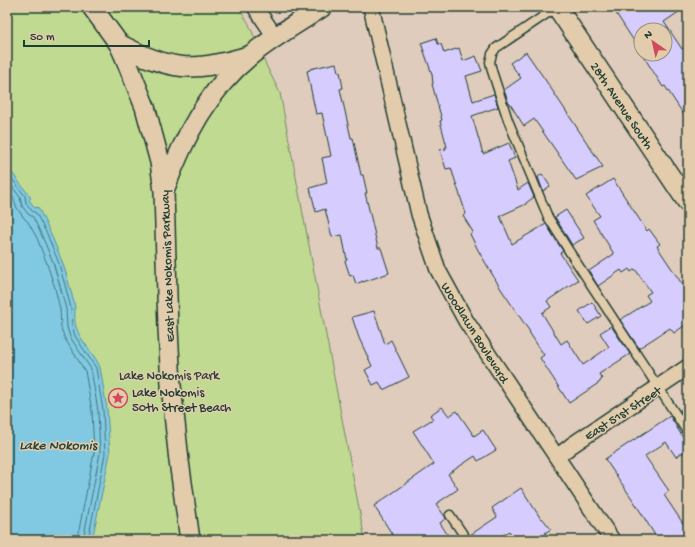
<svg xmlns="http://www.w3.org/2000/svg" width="695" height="547" font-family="'Gochi Hand',sans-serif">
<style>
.green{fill:#c0da91;stroke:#708c62}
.water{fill:#81c9e2;stroke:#5a919c}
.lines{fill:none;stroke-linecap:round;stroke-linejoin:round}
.shore{stroke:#46757a;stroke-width:1}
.building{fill:#d6ccfe;stroke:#1f3d34}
.service-casing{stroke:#1f3d34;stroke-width:11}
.minor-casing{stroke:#1f3d34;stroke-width:18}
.tertiary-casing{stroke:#1f3d34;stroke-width:22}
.service{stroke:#e2ccab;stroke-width:8}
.minor{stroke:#e2ccab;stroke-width:15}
.tertiary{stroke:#e2ccab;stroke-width:19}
.labels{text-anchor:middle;stroke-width:3;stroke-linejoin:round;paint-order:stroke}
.street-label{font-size:13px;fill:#1f3d34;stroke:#e2ccab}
.park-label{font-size:13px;fill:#274539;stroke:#e2ccab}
.poi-label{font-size:13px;fill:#1f3d34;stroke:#e2ccab;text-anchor:start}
.water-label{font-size:14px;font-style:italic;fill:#24443d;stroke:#e2ccab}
</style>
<rect width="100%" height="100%" fill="#e0ccbc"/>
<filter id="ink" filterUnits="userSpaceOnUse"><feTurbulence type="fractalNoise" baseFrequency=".025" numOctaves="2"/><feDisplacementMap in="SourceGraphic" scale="8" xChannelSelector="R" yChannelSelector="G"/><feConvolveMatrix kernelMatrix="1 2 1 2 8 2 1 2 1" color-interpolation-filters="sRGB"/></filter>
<g filter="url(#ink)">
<polygon class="green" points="7,7 238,7 248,22 266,65 280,93 365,540 7,540"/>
<path class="water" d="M7 166 31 198 29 200 35 208 38 207C50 232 62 257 69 284 71 292 74 301 75 308 75 315 74 321 76 327 81 342 94 353 100 367L107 409 110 454 92 540H7Z"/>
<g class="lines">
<g class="shore">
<polyline points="7,172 25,196 26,203 32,211 36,213 47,234 58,261 65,285 71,308 72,326 75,336 96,368 103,410 105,454 88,540"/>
<polyline points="7,180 20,197 22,206 28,214 33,217 42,236 53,262 60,286 66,309 67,327 70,337 91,369 98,411 100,453 83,540"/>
<polyline points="7,189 14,199 17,208 24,218 28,222 37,238 47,264 55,288 60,309 61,328 65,339 85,371 92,411 94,453 77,540"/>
</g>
</g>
<g class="building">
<polygon points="612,7 686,7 664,22 682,49 688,44 688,121 665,86 663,87 642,54 665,54 665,30 641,30 641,52"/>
<polygon points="436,38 438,44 441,44 444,53 459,48 463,61 476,56 482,71 466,76 473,101 494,94 498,107 472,116 483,154 509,143 515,158 508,161 518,190 528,183 534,197 526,203 526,204 500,216 512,244 546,224 563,251 560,253 578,280 547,301 551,307 542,313 561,344 567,340 583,365 609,347 600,333 611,326 630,354 599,374 602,379 600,381 600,382 569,403 540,358 544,355 529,332 530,332 501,289 478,250 470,234 473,232 463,216 466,214 451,168 446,169 440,150 446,149 445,147 447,147 440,121 442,120 432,84 433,84 432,74 421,43"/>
<polygon points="526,52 548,84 603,167 576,180 534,119 524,126 510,104 509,104 504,90 521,78 510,63"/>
<polygon points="336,63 338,72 340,72 343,88 340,89 351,138 353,138 361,175 363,175 367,193 365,193 367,201 378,248 381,248 389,273 363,282 363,281 356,284 353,275 350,276 345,261 347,260 342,235 332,237 325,209 316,212 310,188 327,183 322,158 331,156 322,113 316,114 307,71 310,70 310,69"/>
<polygon points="542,174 550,186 543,191 538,177"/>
<polygon points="613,179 647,231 649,229 660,244 657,246 662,254 688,293 688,323 674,333 670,328 639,348 620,320 650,301 646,295 651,292 635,269 631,272 629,269 623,273 621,270 598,286 589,271 614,254 593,220 600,216 586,196"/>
<polygon points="566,210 584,238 572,245 555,217"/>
<polygon points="592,302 601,316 588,324 579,311"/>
<polygon points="374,311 385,344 391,340 409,377 383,390 379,382 373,385 365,370 372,366 359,338 352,317"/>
<polygon points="688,405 688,423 680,410"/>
<polygon points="442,407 449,416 457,411 474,436 483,430 496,450 478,461 475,456 448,474 458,489 436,504 446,518 440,523 451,540 396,540 374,506 434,464 413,431 433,419 430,415"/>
<polygon points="670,416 688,446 688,449 676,457 666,442 645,456 669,491 664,495 688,531 688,540 658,540 635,503 605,459"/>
<polygon points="521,488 541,519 542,518 551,529 545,533 550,540 515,540 509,531 496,540 472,540 470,535 497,517 492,508"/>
</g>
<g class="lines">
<g class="service-casing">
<g id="service">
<polyline points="557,7 496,48 492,54 490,62 492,71 508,120 548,217 569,251 688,433"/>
<polyline points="450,515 467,540"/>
</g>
</g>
<g class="minor-casing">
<g id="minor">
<polyline points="255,7 276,38"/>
<polyline points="371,7 419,214 438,270 466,321 612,540"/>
<polyline points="557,457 572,445 688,367"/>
</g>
</g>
<g class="tertiary-casing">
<g id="tertiary">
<polyline points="92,7 119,44 124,55 145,107 160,162 164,191 168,329 171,385 179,461 190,540"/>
<polyline points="557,7 688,203"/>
<path d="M119 44C171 71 192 73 248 56"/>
<path d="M165 188C184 137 208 90 251 55 273 37 298 23 322 7"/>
</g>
</g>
<use href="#service" class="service"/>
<use href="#minor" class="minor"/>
<use href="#tertiary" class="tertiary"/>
</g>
</g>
<defs>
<g id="sight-ring" transform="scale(1)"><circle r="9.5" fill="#e2ccab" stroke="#d1495b" stroke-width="1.5"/><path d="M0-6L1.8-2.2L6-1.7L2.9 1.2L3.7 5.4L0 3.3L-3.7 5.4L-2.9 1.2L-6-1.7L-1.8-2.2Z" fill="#d1495b"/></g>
</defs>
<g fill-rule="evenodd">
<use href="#sight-ring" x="118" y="398"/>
</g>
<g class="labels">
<g class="street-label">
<text transform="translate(623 105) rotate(56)" y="5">28th Avenue South</text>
<text transform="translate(166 266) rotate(-92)" y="5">East Lake Nokomis Parkway</text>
<text transform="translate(476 332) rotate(58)" y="5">Woodlawn Boulevard</text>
<text transform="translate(622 412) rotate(-33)" y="5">East 51st Street</text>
</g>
<g class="park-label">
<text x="169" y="379">Lake Nokomis Park</text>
</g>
<g class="poi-label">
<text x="132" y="396">Lake Nokomis<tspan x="132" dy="15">50th Street Beach</tspan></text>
</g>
<g class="water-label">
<text x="58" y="449">Lake Nokomis</text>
</g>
</g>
<rect width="695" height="547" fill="none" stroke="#e2ccab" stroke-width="24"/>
<rect x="12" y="12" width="671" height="523" fill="none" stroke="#1f3d34" stroke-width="1.5" filter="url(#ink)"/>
<g transform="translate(653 42) rotate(326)"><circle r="19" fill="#e2ccab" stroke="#94937b"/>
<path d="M0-3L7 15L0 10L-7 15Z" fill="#d1495b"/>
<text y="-6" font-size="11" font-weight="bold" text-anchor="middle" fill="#1f3d34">N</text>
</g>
<path d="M24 40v6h125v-6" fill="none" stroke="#1f3d34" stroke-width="2"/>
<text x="30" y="40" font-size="12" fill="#1f3d34" stroke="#e2ccab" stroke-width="3" paint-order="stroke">50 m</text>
</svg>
